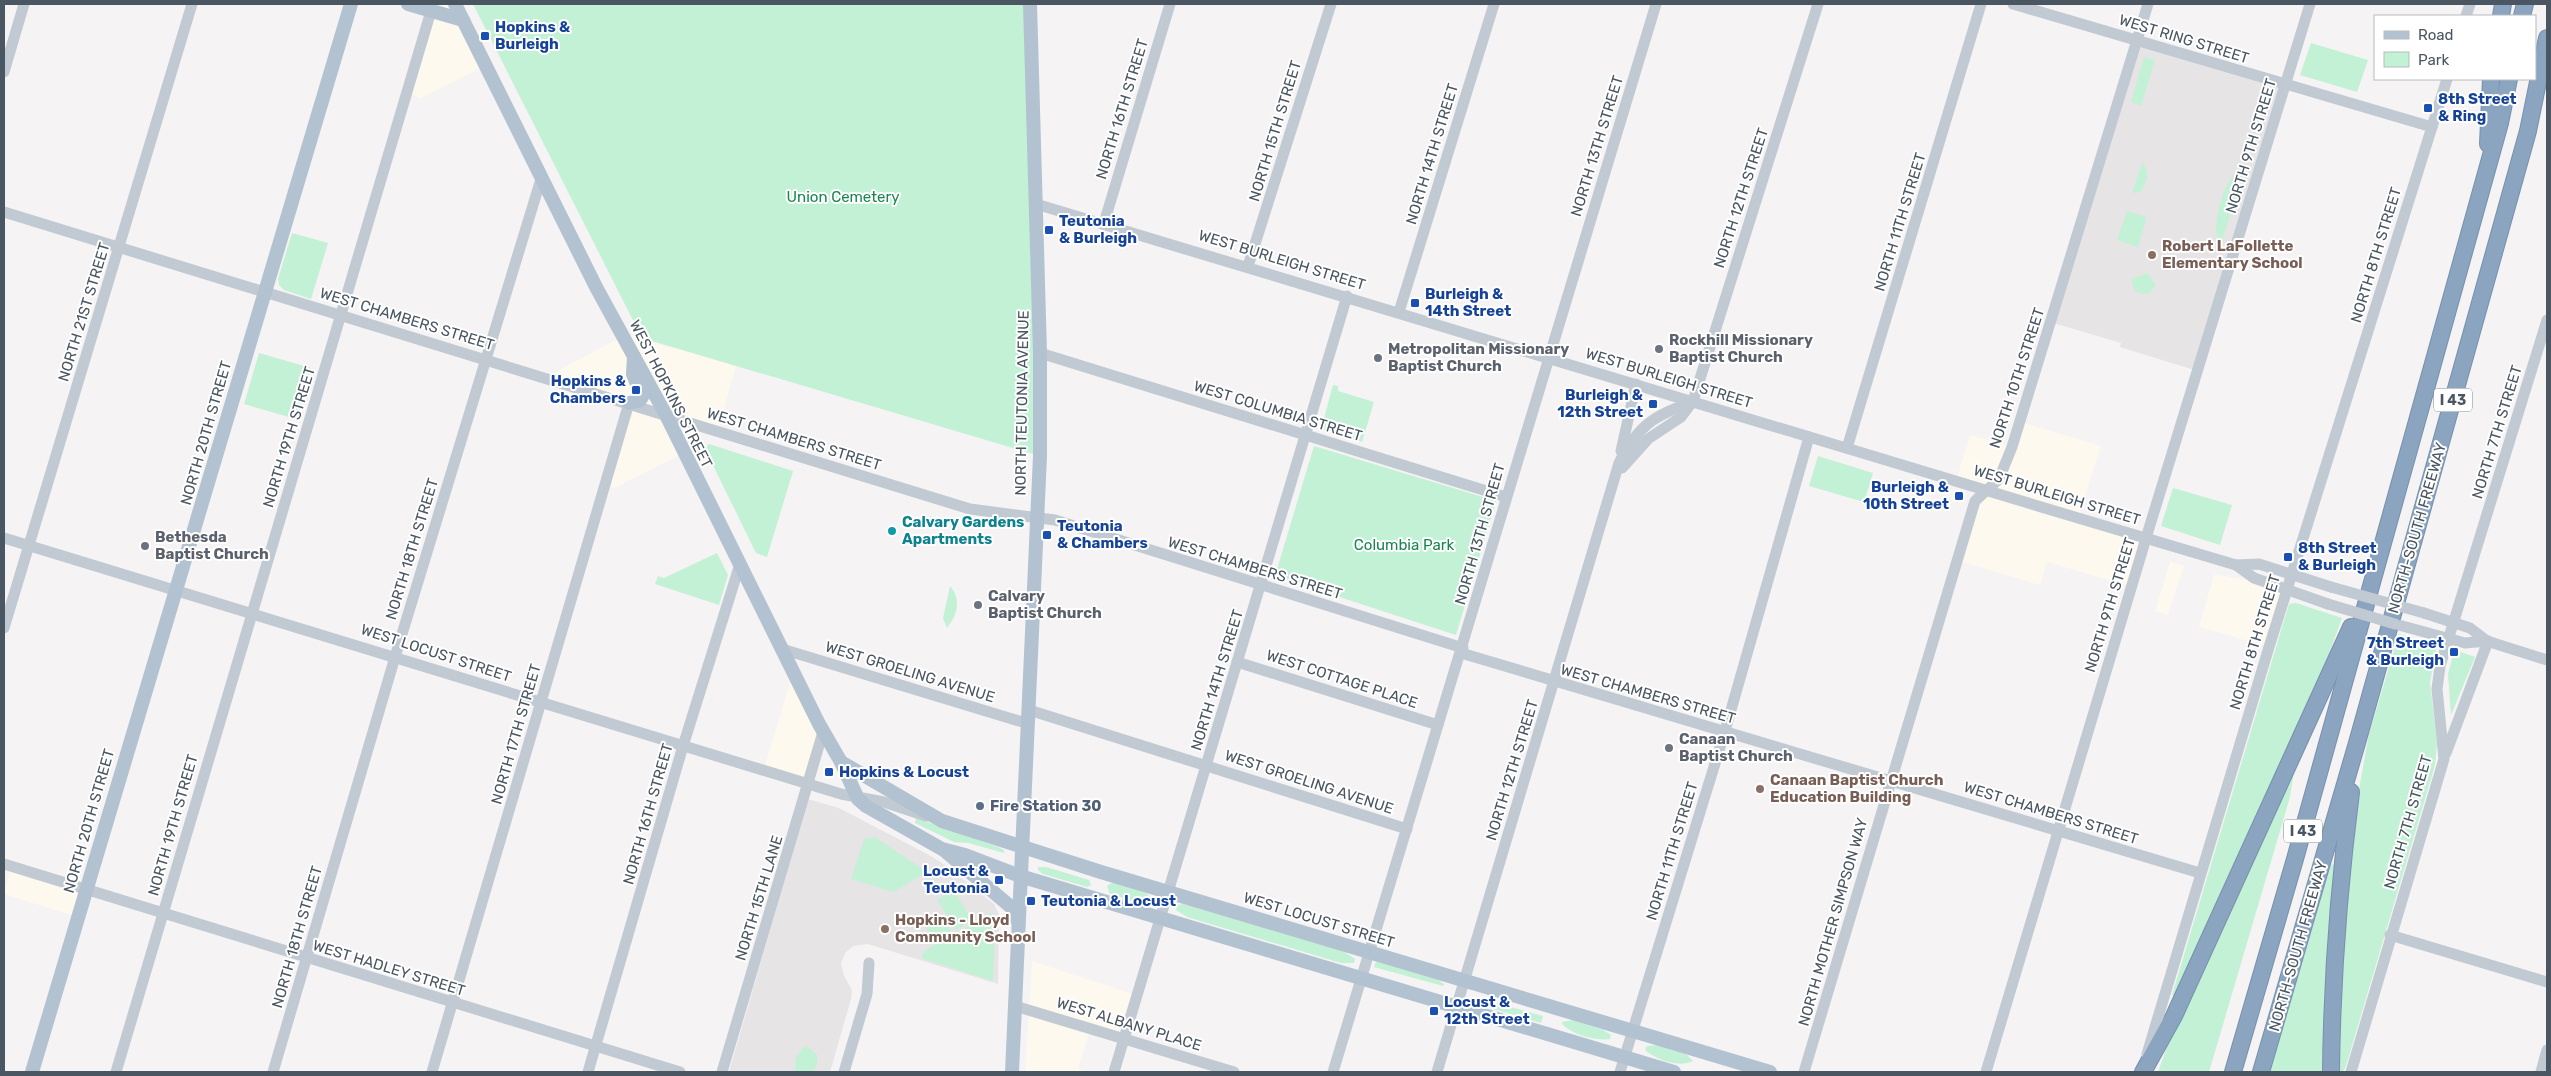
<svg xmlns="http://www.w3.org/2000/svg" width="2551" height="1076" font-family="Rubik,sans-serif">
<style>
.commercial{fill:#fdf9ef}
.education{fill:#e6e4e5}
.green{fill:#c3f1d5}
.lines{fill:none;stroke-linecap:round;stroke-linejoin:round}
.highway-casing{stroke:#7690ad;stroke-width:18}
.minor{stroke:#c1cad2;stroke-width:11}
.major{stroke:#b3c2d1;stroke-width:14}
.highway{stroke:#8ba5c1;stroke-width:16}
.minor-bridge{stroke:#c1cad2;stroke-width:11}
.transit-dot{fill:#1a4fb4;stroke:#fff;stroke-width:2}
.education-dot{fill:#8d6e63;stroke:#fff;stroke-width:2}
.worship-dot{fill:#6b7280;stroke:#fff;stroke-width:2}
.culture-dot{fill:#0f9aa8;stroke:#fff;stroke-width:2}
.service-dot{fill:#5c6f8a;stroke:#fff;stroke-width:2}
.labels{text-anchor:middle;stroke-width:4;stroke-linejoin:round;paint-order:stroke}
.shield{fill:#fff;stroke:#808990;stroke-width:1}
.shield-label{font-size:14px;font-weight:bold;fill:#4a5661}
.transit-label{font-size:15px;font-weight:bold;fill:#164399;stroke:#fff;text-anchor:start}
.street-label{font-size:15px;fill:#4a5661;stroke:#fff}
.park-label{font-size:15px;fill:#17864f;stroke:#fff}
.education-label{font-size:15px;font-weight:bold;fill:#785e54;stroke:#fff;text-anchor:start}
.worship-label{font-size:15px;font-weight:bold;fill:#5b616d;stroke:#fff;text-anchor:start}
.culture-label{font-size:15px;font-weight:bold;fill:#0d838f;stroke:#fff;text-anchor:start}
.service-label{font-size:15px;font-weight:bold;fill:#4e5e75;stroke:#fff;text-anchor:start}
</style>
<rect width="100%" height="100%" fill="#f5f3f3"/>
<g class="commercial">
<polygon points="408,4 455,4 485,66 419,99 408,91 431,11"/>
<polygon points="621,333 736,366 718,431 666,415 684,453 613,489 606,477 629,403 558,381 559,370 623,336"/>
<polygon points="2020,422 2101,446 2078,518 2135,535 2138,545 2132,587 2047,562 2040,585 1957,560 1975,501 1987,491 1956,481 1970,435 2012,447"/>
<polygon points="2170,561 2184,566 2168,615 2155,611"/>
<polygon points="2214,574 2270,584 2286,590 2269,647 2199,627"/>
<polygon points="793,673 823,732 809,785 763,771"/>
<polygon points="11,867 86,890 78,917 4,894"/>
<polygon points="1032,961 1136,995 1123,1037 1091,1028 1078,1069 1089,1072 1025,1072"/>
</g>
<g class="education">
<polygon points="2137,41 2285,85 2198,371 2120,347 2121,343 2050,322"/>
<polygon points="808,799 839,808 929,855 945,865 994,904 999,915 998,984 868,944 853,946 845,953 841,964 844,976 852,990 851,999 830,1072 729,1072"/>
</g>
<g class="green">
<polygon points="473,4 1030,4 1040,456 642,338"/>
<polygon points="2311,43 2368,60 2357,92 2300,75"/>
<polygon points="2144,57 2155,60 2141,106 2131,102"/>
<path d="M2142 163C2151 171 2147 183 2140 192L2132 193Z"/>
<path d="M2240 169 2243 170 2222 241 2216 234C2216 214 2223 181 2240 169Z"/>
<polygon points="2127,211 2147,217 2138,247 2117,240"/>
<polygon points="292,233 328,243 311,299 284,290 279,285 278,279"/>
<path d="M2147 273 2156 285 2149 294C2136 295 2132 290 2132 278Z"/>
<polygon points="259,353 311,368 296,419 244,404"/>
<polygon points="1333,385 1338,386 1338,391 1374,402 1362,442 1321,429"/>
<polygon points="709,444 793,471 767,557 756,553 705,449"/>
<polygon points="1314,446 1496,501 1456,635 1275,576"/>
<polygon points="1818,456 1873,473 1864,502 1809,486"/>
<polygon points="2173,488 2232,505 2220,545 2161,526"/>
<polygon points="717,553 728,575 719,605 655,584 658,576 664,578"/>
<path d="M950 586C962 600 957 615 947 628L943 618Z"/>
<polygon points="2296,603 2342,618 2321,676 2176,996 2172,995 2289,604"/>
<polygon points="2399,634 2437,646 2430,682 2437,744 2435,765 2346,1066 2343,1072 2336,1072 2350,839 2369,734"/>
<polygon points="2458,651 2475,657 2451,715 2448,674 2453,655 2456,656"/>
<polygon points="2295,764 2290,797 2209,1072 2158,1072 2169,1041"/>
<polygon points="916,818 998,847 1004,850 1004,853 968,843 954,842 915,823"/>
<polygon points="875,837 927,872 893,892 851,879 864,839"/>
<polygon points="2331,864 2334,865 2326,978 2323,1072 2270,1072"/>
<polygon points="1038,867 1046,867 1089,880 1091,885 1087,887 1043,874 1038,870"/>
<polygon points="1113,882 1146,893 1150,897 1149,902 1136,902 1110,894 1107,886"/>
<polygon points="953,890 972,920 956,930 937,900"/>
<polygon points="1183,904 1343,951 1355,959 1354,963 1341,963 1187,917 1176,910 1177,905"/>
<polygon points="991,913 995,920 993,981 921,958 924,951"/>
<polygon points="942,916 952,933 935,943 925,926"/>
<polygon points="1376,961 1438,980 1444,984 1443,986 1374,967"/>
<polygon points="1478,998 1543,1016 1541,1023 1483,1006 1477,1002"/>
<path d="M1573 1020 1603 1030 1611 1035 1610 1039C1594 1041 1573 1035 1562 1024V1022Z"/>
<path d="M1657 1045 1686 1054 1693 1061C1678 1068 1657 1060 1645 1050L1647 1046Z"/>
<polygon points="805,1046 817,1054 817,1065 813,1072 795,1072 796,1057"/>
</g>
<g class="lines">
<g class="highway-casing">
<g id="highway">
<polyline points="2501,16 2503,4"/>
<polyline points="2522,16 2525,4"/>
<polyline points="2488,144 2491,79"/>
<polyline points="2143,1072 2174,1016 2351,627"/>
<polyline points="2233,1072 2295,859 2500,123 2509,79"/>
<polyline points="2261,1072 2357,743 2528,131 2547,38"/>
<path d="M2331 1072C2332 978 2339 885 2351 792"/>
</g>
</g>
<g class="minor">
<polyline points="2013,4 2432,127"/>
<polyline points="2466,16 2470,4"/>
<polyline points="4,72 24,4"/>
<polyline points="1036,204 2078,518 2236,565 2259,564 2331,587"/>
<polyline points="4,212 970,509 1055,520 1463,648"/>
<polyline points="1104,223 1170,4"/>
<polyline points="1248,266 1331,4"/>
<polyline points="1399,312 1494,4"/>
<polyline points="1040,353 1506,497"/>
<polyline points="1847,448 1981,4"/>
<polyline points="1621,451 1636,384"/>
<polyline points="1622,468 1648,439 1681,417 1693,401 1818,4"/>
<polyline points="4,538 841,794 884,802 926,816"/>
<polyline points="2236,565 2254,578 2328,604"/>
<polyline points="2424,613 2470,628 2487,641 2547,660"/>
<polyline points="2395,624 2465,643 2487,641"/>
<polyline points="4,628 192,4"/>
<polyline points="782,649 1029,724"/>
<polyline points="1461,653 2200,873"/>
<polyline points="1237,662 1438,725"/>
<polyline points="1029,710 1407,829"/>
<polyline points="2446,753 2488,641"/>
<polyline points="4,864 680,1072"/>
<polyline points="2390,935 2547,982"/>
<polyline points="1015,1006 1234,1072"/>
<polyline points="2147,1054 2269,647 2447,79"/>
<polyline points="116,1072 431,11"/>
<polyline points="273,1072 395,657 541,179"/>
<polyline points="432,1072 629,403"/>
<polyline points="588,1072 683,746 740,564"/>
<polyline points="722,1072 823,732"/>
<polyline points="844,1072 867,994 869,963"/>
<polyline points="1114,1072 1347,296"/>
<polyline points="1333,1072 1656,4"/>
<path d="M1437 1072 1619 463C1639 424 1653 417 1693 401"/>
<polyline points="1620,1072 1725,731 1809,437"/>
<polyline points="1804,1072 1975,501 1999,479 2012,447 2148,4"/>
<polyline points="1986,1072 2150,525 2310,4"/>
<polyline points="2351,1072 2444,759 2437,689 2440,666 2547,320"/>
<polyline points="2541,1072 2547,1050"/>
</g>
<g class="major">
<polyline points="408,4 463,20"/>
<polyline points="455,4 596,287 666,415 819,724 841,762 858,799 866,806 942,849 965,855 1020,876 1674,1072"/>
<polyline points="629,403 639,401 642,397 633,374 634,357"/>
<polyline points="841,762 942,821 1101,872 1770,1072"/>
<polyline points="945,851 1011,907 1018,922"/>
<polyline points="32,1072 351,4"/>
<polyline points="1012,1072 1040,456 1040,353 1030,4"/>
</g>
<use href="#highway" class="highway"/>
<g class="minor-bridge">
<polyline points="2331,587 2424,613"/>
<polyline points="2328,604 2395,624"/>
</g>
</g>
<g class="transit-dot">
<rect x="480" y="31" width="10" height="10" rx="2.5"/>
<rect x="2423" y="103" width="10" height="10" rx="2.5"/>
<rect x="1044" y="225" width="10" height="10" rx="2.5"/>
<rect x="1410" y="298" width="10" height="10" rx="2.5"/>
<rect x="631" y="385" width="10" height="10" rx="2.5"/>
<rect x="1648" y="399" width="10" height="10" rx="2.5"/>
<rect x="1954" y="491" width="10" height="10" rx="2.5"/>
<rect x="1042" y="530" width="10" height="10" rx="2.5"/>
<rect x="2283" y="552" width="10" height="10" rx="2.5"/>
<rect x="2449" y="647" width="10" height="10" rx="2.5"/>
<rect x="824" y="767" width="10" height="10" rx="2.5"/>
<rect x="994" y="875" width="10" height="10" rx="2.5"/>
<rect x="1026" y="896" width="10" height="10" rx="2.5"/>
<rect x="1429" y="1006" width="10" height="10" rx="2.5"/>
</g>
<g class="education-dot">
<circle cx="2152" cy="255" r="5"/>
<circle cx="1760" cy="789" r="5"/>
<circle cx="885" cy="929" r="5"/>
</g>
<g class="worship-dot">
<circle cx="1659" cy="349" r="5"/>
<circle cx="1378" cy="358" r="5"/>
<circle cx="145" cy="546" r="5"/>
<circle cx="978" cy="605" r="5"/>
<circle cx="1669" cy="748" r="5"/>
</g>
<circle class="culture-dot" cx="892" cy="531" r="5"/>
<circle class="service-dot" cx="980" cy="806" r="5"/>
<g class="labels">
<g class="shield">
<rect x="2434" y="388.5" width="38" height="23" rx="4"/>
<rect x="2284" y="819.5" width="38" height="23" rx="4"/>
</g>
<g class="shield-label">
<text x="2453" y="405">I 43</text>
<text x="2303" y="836">I 43</text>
</g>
<g class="transit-label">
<text x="495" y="32">Hopkins &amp;<tspan x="495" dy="17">Burleigh</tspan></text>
<text x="2438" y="104">8th Street<tspan x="2438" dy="17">&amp; Ring</tspan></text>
<text x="1059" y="226">Teutonia<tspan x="1059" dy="17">&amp; Burleigh</tspan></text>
<text x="1425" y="299">Burleigh &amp;<tspan x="1425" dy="17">14th Street</tspan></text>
<text x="626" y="386" text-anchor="end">Hopkins &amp;<tspan x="626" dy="17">Chambers</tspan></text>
<text x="1643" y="400" text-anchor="end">Burleigh &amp;<tspan x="1643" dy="17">12th Street</tspan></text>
<text x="1949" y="492" text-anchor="end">Burleigh &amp;<tspan x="1949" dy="17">10th Street</tspan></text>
<text x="1057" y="531">Teutonia<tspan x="1057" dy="17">&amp; Chambers</tspan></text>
<text x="2298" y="553">8th Street<tspan x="2298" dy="17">&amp; Burleigh</tspan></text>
<text x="2444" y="648" text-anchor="end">7th Street<tspan x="2444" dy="17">&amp; Burleigh</tspan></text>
<text x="839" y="777">Hopkins &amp; Locust</text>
<text x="989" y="876" text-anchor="end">Locust &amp;<tspan x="989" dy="17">Teutonia</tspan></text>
<text x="1041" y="906">Teutonia &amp; Locust</text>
<text x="1444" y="1007">Locust &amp;<tspan x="1444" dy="17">12th Street</tspan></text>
</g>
<g class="street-label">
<text transform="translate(2184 39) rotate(17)" y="5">WEST RING STREET</text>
<text transform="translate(1122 109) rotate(-73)" y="5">NORTH 16TH STREET</text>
<text transform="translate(1275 131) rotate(-73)" y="5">NORTH 15TH STREET</text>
<text transform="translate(1597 146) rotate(-73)" y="5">NORTH 13TH STREET</text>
<text transform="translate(2251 146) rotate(-73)" y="5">NORTH 9TH STREET</text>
<text transform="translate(1432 154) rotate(-73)" y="5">NORTH 14TH STREET</text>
<text transform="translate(1741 198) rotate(-72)" y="5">NORTH 12TH STREET</text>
<text transform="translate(1900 222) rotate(-73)" y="5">NORTH 11TH STREET</text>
<text transform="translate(2376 255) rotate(-73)" y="5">NORTH 8TH STREET</text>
<text transform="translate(1282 260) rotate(17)" y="5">WEST BURLEIGH STREET</text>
<text transform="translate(84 312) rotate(-73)" y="5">NORTH 21ST STREET</text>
<text transform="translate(407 319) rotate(17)" y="5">WEST CHAMBERS STREET</text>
<text transform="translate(1669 378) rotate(17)" y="5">WEST BURLEIGH STREET</text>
<text transform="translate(2017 378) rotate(-72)" y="5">NORTH 10TH STREET</text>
<text transform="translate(671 394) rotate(63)" y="5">WEST HOPKINS STREET</text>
<text transform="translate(1022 403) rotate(-89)" y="5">NORTH TEUTONIA AVENUE</text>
<text transform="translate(1278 411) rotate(17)" y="5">WEST COLUMBIA STREET</text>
<text transform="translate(2497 432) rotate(-73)" y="5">NORTH 7TH STREET</text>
<text transform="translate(206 433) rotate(-74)" y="5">NORTH 20TH STREET</text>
<text transform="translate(289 437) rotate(-73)" y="5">NORTH 19TH STREET</text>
<text transform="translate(794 439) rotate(17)" y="5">WEST CHAMBERS STREET</text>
<text transform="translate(2057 495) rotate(17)" y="5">WEST BURLEIGH STREET</text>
<text transform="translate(2417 528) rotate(-74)" y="5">NORTH-SOUTH FREEWAY</text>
<text transform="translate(1480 534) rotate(-74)" y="5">NORTH 13TH STREET</text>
<text transform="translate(412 549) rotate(-73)" y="5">NORTH 18TH STREET</text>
<text transform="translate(1255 568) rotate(17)" y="5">WEST CHAMBERS STREET</text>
<text transform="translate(2110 605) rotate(-73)" y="5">NORTH 9TH STREET</text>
<text transform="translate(2255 642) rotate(-73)" y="5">NORTH 8TH STREET</text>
<text transform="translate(436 653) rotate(18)" y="5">WEST LOCUST STREET</text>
<text transform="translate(910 672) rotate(17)" y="5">WEST GROELING AVENUE</text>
<text transform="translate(1342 679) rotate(18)" y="5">WEST COTTAGE PLACE</text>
<text transform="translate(1217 680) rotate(-73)" y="5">NORTH 14TH STREET</text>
<text transform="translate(1648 694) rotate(16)" y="5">WEST CHAMBERS STREET</text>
<text transform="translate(516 734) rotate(-74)" y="5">NORTH 17TH STREET</text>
<text transform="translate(1512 770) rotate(-73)" y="5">NORTH 12TH STREET</text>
<text transform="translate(1309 782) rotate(18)" y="5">WEST GROELING AVENUE</text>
<text transform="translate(2051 813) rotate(17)" y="5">WEST CHAMBERS STREET</text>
<text transform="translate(648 814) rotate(-74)" y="5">NORTH 16TH STREET</text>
<text transform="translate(89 821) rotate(-74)" y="5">NORTH 20TH STREET</text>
<text transform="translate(2408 822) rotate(-74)" y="5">NORTH 7TH STREET</text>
<text transform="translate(173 825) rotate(-74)" y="5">NORTH 19TH STREET</text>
<text transform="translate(1672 851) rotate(-73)" y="5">NORTH 11TH STREET</text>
<text transform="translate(759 898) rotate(-73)" y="5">NORTH 15TH LANE</text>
<text transform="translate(1319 920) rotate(17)" y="5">WEST LOCUST STREET</text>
<text transform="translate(1833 922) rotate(-74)" y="5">NORTH MOTHER SIMPSON WAY</text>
<text transform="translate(297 937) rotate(-74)" y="5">NORTH 18TH STREET</text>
<text transform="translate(2298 946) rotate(-74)" y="5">NORTH-SOUTH FREEWAY</text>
<text transform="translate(389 968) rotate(17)" y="5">WEST HADLEY STREET</text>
<text transform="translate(1129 1024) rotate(17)" y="5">WEST ALBANY PLACE</text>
</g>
<g class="park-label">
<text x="843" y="202">Union Cemetery</text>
<text x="1404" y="550">Columbia Park</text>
</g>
<g class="education-label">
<text x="2162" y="251">Robert LaFollette<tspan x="2162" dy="17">Elementary School</tspan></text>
<text x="1770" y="785">Canaan Baptist Church<tspan x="1770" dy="17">Education Building</tspan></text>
<text x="895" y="925">Hopkins - Lloyd<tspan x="895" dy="17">Community School</tspan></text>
</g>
<g class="worship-label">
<text x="1669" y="345">Rockhill Missionary<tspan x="1669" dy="17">Baptist Church</tspan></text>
<text x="1388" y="354">Metropolitan Missionary<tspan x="1388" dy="17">Baptist Church</tspan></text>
<text x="155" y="542">Bethesda<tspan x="155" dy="17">Baptist Church</tspan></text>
<text x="988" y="601">Calvary<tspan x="988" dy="17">Baptist Church</tspan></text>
<text x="1679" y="744">Canaan<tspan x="1679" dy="17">Baptist Church</tspan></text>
</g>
<g class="culture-label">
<text x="902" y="527">Calvary Gardens<tspan x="902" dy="17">Apartments</tspan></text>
</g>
<g class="service-label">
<text x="990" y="811">Fire Station 30</text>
</g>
</g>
<rect width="2551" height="1076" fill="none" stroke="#4a5661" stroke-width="10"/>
<rect x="2374" y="15" width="162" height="65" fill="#ffffff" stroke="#b7bbc0"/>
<rect x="2384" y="31" width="25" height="8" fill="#b3c2d1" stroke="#b7bbc0"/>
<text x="2418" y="40" font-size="15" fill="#4a5661">Road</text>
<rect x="2384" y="52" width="25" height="15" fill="#c3f1d5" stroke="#b7bbc0"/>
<text x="2418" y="65" font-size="15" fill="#4a5661">Park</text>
</svg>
